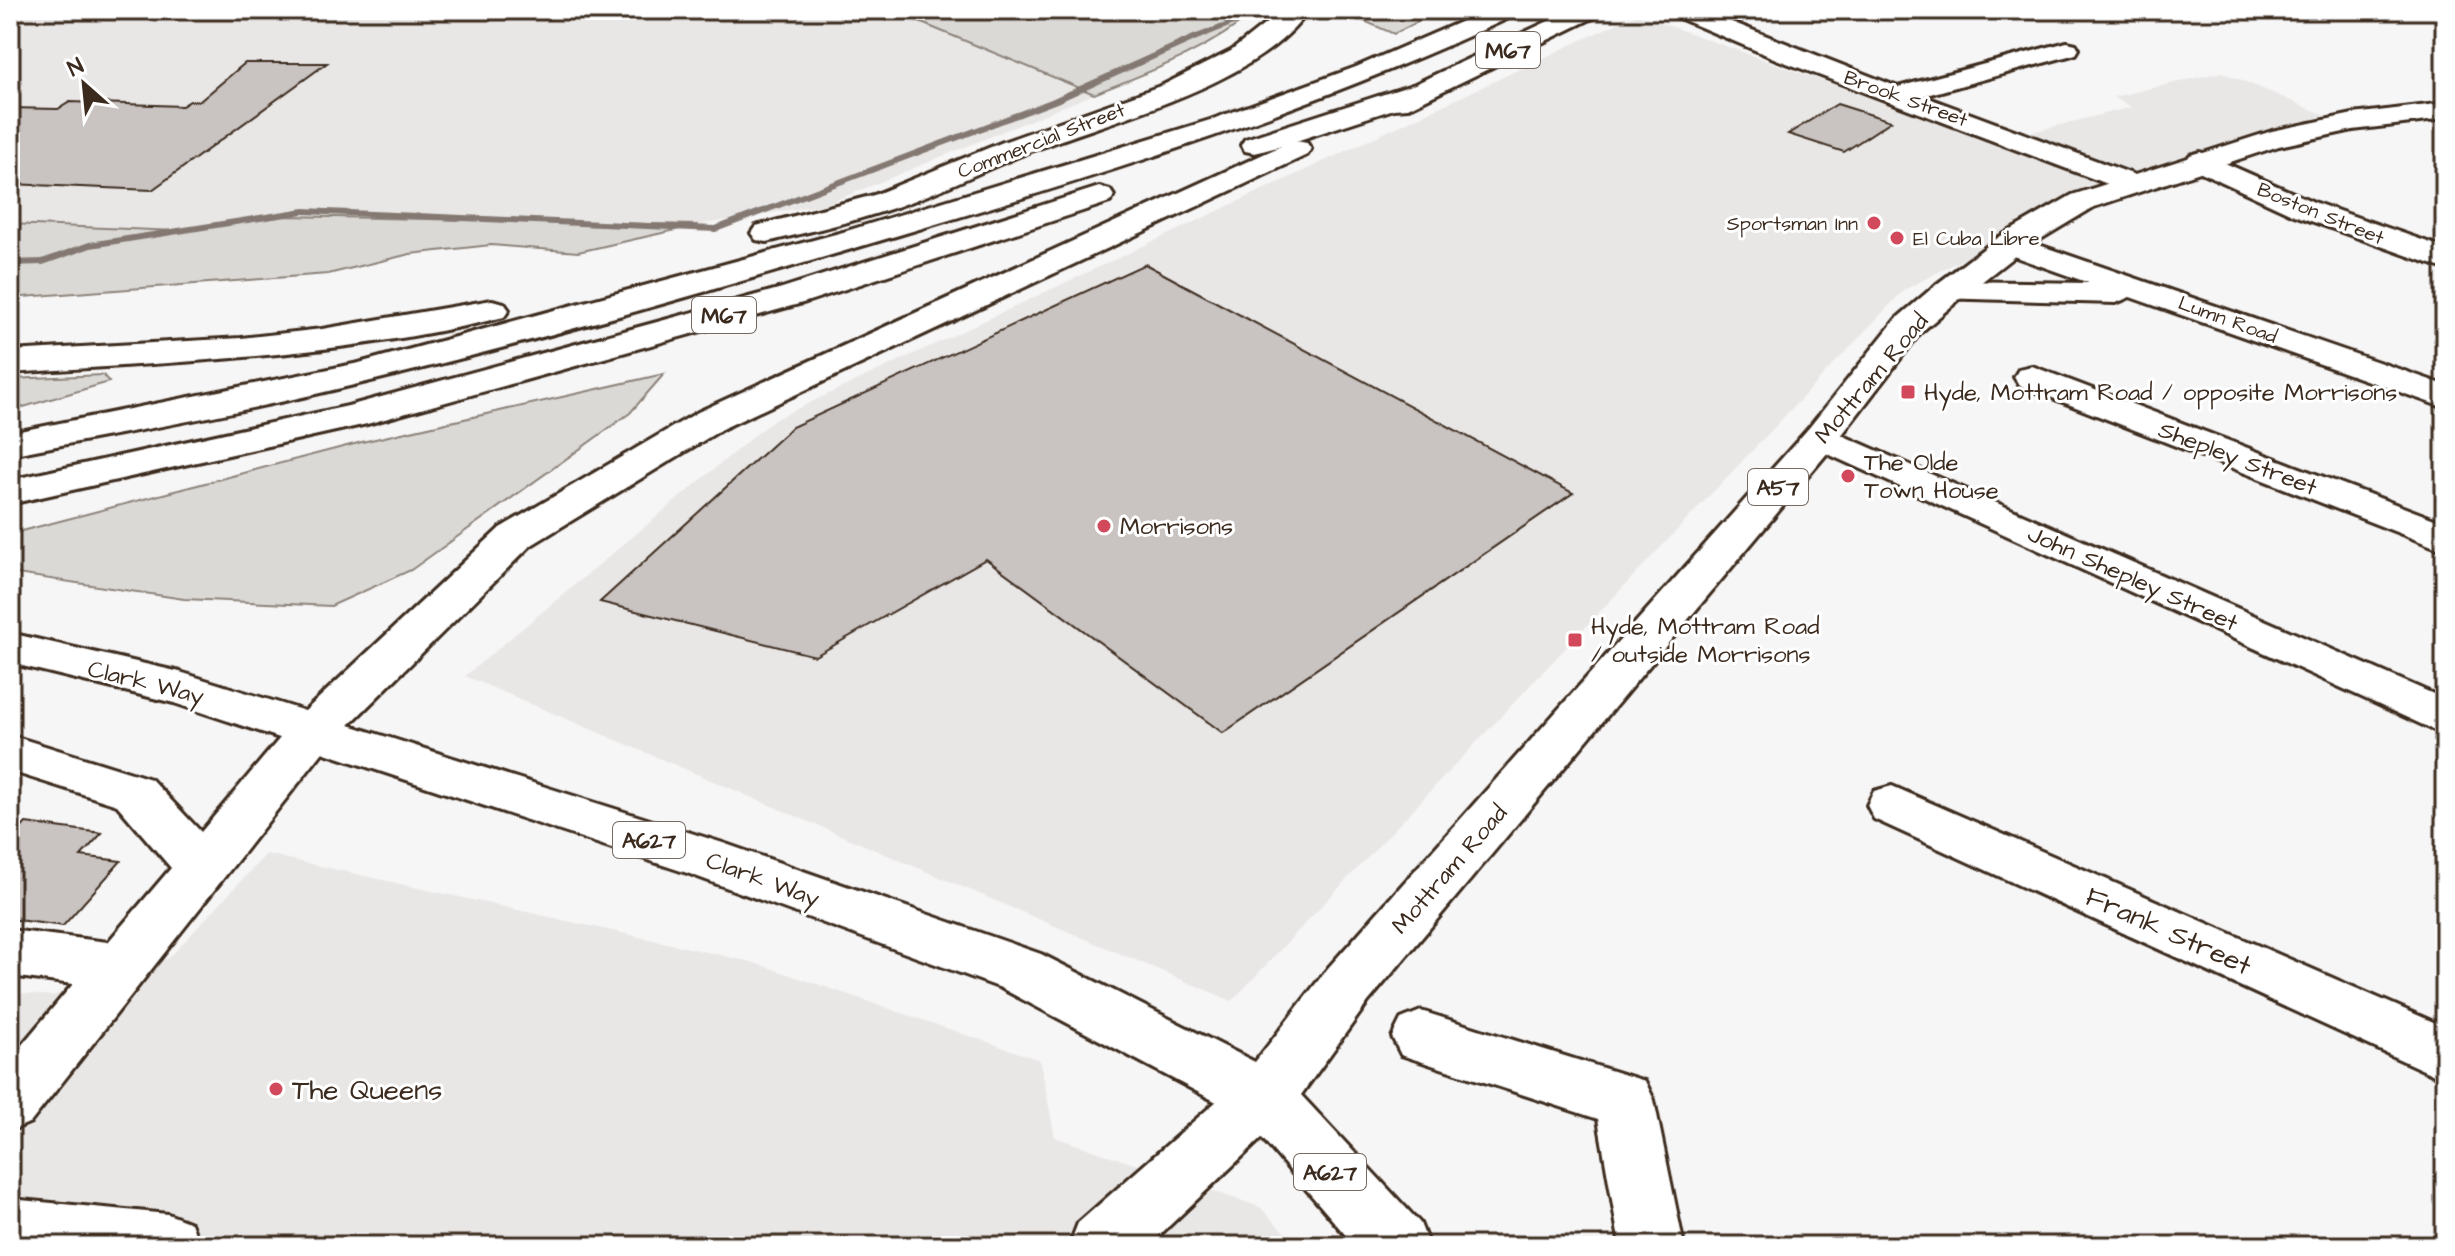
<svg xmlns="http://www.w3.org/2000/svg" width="2455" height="1256" font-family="'Architects Daughter',sans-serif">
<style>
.built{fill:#e9e7e6}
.green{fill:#dbd9d6;stroke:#8b827a;stroke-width:2}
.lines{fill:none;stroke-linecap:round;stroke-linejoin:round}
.stream{fill:#847972;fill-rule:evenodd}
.building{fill:#c9c3c1;stroke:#3b2a1e;stroke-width:2}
.minor-casing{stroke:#3b2a1e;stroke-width:6}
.primary-casing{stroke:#3b2a1e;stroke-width:6}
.motorway-casing{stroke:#3b2a1e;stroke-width:6}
.minor{fill:#fff;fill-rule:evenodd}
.primary{fill:#fff;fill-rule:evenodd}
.motorway{fill:#fff;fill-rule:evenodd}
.poi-dot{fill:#d1495b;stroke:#fff;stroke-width:3}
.labels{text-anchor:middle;stroke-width:6;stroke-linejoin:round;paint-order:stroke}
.far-street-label{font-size:20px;fill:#3b2a1e;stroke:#fff}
.far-poi-label{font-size:20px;fill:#3b2a1e;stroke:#fff;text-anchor:end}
.shield{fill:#fff;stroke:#766a62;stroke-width:2}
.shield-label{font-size:22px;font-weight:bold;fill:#3b2a1e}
.street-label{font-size:24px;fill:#3b2a1e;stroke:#fff}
.poi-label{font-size:24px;fill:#3b2a1e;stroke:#fff;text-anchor:start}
.near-street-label{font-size:28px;fill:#3b2a1e;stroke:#fff}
.near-poi-label{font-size:28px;fill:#3b2a1e;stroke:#fff;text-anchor:start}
</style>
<rect width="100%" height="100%" fill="#f7f6f6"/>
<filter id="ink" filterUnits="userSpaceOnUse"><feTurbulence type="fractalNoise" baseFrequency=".0125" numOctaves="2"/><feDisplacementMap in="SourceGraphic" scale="16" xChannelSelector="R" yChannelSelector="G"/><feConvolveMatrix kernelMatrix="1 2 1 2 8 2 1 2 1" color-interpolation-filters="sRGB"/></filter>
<g filter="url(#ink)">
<g class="built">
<polygon points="67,10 890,10 1094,94 827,204 698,225 286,216 177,231 10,224 10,12"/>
<polygon points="1637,14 1992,142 2131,107 2113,97 2222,72 2325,115 2236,143 2081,198 1904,290 1232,1001 465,676 773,420"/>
<polygon points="266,854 752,962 1040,1060 1055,1137 1260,1207 1298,1246 10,1246 10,992 52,996 169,958"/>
</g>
<g class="green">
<path d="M890 10H1257C1208 51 1152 71 1094 94Z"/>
<polygon points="1349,10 1441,10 1394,34 1357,18"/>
<polygon points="286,216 698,225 578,252 491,245 410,254 328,274 10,298 10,224 177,231"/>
<polygon points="664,374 630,413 411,570 331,606 184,599 10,573 10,534 362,442"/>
<polygon points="103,375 109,382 10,411 10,379"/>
</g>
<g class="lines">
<polygon class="stream" points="1260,10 1271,10 1197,40 1057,103 716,232 304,214 91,248 43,265 10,266 10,260 42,259 89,242 304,208 715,226 1051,99 1191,36"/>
</g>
<g class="building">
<polygon points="245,63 327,63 152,190 10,184 10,108 58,109 70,102 182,106 190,101 200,101"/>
<polygon points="1837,104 1891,121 1844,152 1788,134"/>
<polygon points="1145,264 1573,493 1223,733 986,559 815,656 600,602 792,427"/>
<polygon points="26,823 102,833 81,856 121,861 63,926 10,919 10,840"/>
</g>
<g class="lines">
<g class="minor-casing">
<g id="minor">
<path d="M1283 10H1309C1259 83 1121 117 1042 147 998 163 957 184 913 201 866 219 816 230 767 242L756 240 751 233 756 226 874 195 1003 142 1163 85 1231 51Z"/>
<polygon points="1668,10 1701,10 1898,87 2067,42 2076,44 2079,49 2076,54 1923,96 2143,178 2148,184 2143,190 2123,190 1776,59 1672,15"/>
<polygon points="2200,152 2316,203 2445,248 2445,269 2294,215 2190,167 2186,161 2190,155"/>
<polygon points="2010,235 2445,385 2445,408 2130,297 2116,303 1937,298 1933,291 1937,284 1949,281 2089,283 1999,251 1994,244 1999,237"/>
<polygon points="2032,366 2445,523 2445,551 2019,385 2014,377 2019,369"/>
<polygon points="1821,426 2445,699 2445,735 1808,445 1802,437 1808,429"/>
<polygon points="313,714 330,719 337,731 330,743 31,1122 10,1131 10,1059 73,984 10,976 10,930 108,942 171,868 117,805 10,771 10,735 151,779 201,832 296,719"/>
<polygon points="1892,786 2445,1027 2445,1080 1874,819 1867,805 1874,791"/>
<polygon points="1421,1011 1645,1081 1654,1100 1684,1246 1620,1246 1598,1119 1401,1055 1392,1037 1401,1019"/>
<polygon points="1264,1070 1285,1078 1294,1097 1285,1116 1148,1246 1069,1246 1078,1223 1243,1078"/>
<polygon points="10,1199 168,1214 191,1223 200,1246 10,1246"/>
</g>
</g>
<g class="primary-casing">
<polygon id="primary" points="2445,103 2445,119 2353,130 2279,146 2094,207 2021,251 1961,298 1920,333 1834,445 1368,1002 1301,1095 1420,1223 1429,1246 1355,1246 1243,1116 1001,988 687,873 174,703 10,663 10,633 180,672 305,711 500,528 515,524 530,528 536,537 530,546 349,725 723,843 1041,954 1255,1062 1328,968 1808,429 1896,319 1937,284 1999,237 2072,195 2272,131 2353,114"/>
</g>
<g class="motorway-casing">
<g id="motorway">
<path d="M1488 10H1519L1515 15C1317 108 1109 173 899 235 707 292 514 348 320 393 217 417 113 435 10 455V433L359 363 843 232 1210 120 1356 67Z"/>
<polygon points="1572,10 1603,10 1599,15 1408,108 1394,109 1296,141 1307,143 1311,149 1307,155 724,428 530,546 515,550 500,546 494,537 500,528 698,412 1281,146 1255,153 1245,151 1241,145 1245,139 1415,84"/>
<polygon points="1099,187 1110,190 1114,196 1110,202 806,302 367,424 10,504 10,480 348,406 782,288"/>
<path d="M492 300 504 303 509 310 504 317C343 357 175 362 10 373V351L241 338 322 329Z"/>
</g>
</g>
<use href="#minor" class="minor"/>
<use href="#primary" class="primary"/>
<use href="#motorway" class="motorway"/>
</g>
</g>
<g class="poi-dot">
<circle cx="1874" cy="223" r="8"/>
<circle cx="1897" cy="238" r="8"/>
<rect x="1900" y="384" width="16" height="16" rx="4"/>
<circle cx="1848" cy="476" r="8"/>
<circle cx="1104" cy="526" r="8"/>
<rect x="1567" y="632" width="16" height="16" rx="4"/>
<circle cx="276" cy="1089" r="8"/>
</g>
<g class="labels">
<g class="far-street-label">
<text transform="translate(1906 98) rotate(20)" y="7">Brook Street</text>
<text transform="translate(1041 140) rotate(-21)" y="7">Commercial Street</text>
<text transform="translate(2321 213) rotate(22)" y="7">Boston Street</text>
<text transform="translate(2228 319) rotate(20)" y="7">Lumn Road</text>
</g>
<g class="far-poi-label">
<text x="1858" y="230">Sportsman Inn</text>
<text x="1913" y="245" text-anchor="start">El Cuba Libre</text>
</g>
<g class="shield">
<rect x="1476" y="32" width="64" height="36" rx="6"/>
<rect x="692" y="297" width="64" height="36" rx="6"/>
<rect x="1748" y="469" width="60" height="36" rx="6"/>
<rect x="613" y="822" width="72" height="36" rx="6"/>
<rect x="1294" y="1154" width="72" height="36" rx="6"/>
</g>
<g class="shield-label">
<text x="1508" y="58">M67</text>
<text x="724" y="323">M67</text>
<text x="1778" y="495">A57</text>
<text x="649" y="848">A627</text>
<text x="1330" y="1180">A627</text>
</g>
<g class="street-label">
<text transform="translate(1871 378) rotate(-50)" y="8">Mottram Road</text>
<text transform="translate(2238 458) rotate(21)" y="8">Shepley Street</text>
<text transform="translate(2133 578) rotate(24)" y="8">John Shepley Street</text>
<text transform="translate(146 682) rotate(14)" y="8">Clark Way</text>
<text transform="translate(1449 869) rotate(-49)" y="8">Mottram Road</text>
<text transform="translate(763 879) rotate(20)" y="8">Clark Way</text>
</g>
<g class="poi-label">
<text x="1924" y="400">Hyde, Mottram Road / opposite Morrisons</text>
<text x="1864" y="470">The Olde<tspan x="1864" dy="28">Town House</tspan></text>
<text x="1120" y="534">Morrisons</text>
<text x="1591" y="634">Hyde, Mottram Road<tspan x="1591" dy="28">/ outside Morrisons</tspan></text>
</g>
<g class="near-street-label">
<text transform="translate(2169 930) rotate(24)" y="10">Frank Street</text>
</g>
<g class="near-poi-label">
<text x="292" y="1099">The Queens</text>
</g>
</g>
<rect width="2455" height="1256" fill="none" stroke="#fff" stroke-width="40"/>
<rect x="20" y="20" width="2415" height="1216" fill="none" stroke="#3b2a1e" stroke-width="3" filter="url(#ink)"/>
<g transform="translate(84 84) rotate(333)" stroke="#ffffff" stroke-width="6" paint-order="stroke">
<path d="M0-6L14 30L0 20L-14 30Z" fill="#3b2a1e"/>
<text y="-12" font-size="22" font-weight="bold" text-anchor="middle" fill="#3b2a1e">N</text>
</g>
</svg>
